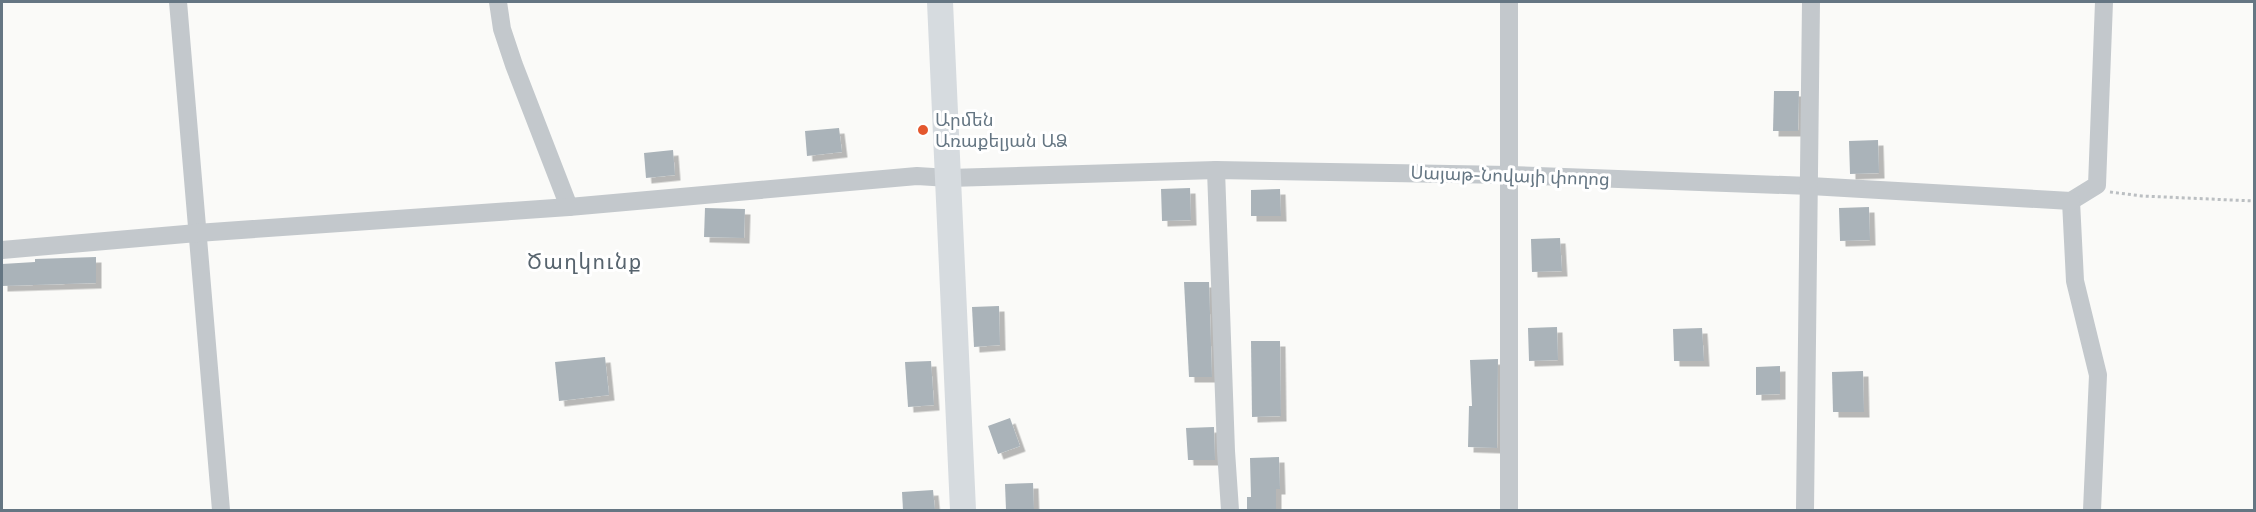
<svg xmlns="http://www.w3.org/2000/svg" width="2256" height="512" font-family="Raleway,'Noto Sans Armenian',sans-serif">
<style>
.building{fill:#aab3b9;filter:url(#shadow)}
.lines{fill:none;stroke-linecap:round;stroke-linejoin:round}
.path{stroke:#bbbfc2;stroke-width:3;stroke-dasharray:3 3;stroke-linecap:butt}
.street{stroke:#c3c8cc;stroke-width:18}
.secondary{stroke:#d6dbdf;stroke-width:26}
.poi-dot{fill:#e4572e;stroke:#fff;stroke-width:2}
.labels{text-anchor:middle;stroke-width:6;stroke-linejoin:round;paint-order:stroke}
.poi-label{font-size:18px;fill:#657683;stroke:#fff;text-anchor:start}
.street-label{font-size:18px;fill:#657683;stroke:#fff}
.quarter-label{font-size:21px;letter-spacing:1.5px;fill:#57646e;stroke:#fff}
</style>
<defs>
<filter id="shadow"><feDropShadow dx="5.5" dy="5.5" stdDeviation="0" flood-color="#0004"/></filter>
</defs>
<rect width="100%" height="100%" fill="#fafaf8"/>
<g class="building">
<polygon points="1774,91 1799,91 1798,131 1773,131"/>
<polygon points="839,128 842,152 807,156 805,131"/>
<polygon points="1878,140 1879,173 1850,174 1849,141"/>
<polygon points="673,150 675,175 646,178 644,153"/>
<polygon points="1190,188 1191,220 1162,221 1161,189"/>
<polygon points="1280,189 1281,216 1251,216 1251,190"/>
<polygon points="1869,207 1870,240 1840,241 1839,208"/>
<polygon points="705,208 745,209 744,238 704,237"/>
<polygon points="1560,238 1562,271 1532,272 1531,239"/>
<polygon points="96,257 96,283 2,286 2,264 35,262 35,259"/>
<polygon points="1184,282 1209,282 1212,377 1189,377"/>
<polygon points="999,306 1000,345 974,347 972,307"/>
<polygon points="1557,327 1558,360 1529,361 1528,328"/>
<polygon points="1702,328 1704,361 1674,361 1673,329"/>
<polygon points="1251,341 1280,341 1281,416 1252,417"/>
<polygon points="605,357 609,395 559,401 555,362"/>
<polygon points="1498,359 1497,448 1468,447 1469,406 1472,406 1470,360"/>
<polygon points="931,361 934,405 908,407 905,362"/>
<polygon points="1780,366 1780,394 1756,395 1756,367"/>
<polygon points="1863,371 1864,412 1833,412 1832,372"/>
<polygon points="1010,418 1020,446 998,454 988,426"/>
<polygon points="1214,427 1215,460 1188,460 1186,428"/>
<polygon points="1279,457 1280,489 1276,489 1276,510 1247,510 1247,497 1251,497 1250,458"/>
<polygon points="1033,483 1034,510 1006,510 1005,484"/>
<polygon points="933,490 935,510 903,510 902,492"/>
</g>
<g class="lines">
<polyline class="path" points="2110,192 2142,196 2254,201"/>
<g class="street">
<polyline points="178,2 221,510"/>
<polyline points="498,2 502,29 514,65 569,207"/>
<polyline points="1509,2 1509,510"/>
<polyline points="1216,170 1226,451 1230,510"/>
<polyline points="2071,201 2075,281 2098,375 2092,510"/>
<polyline points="2071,201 2097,185 2104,2"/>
<polyline points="2,250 197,233 569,207 917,176 949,178 1216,170 1510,175 1810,186 2071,201"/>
<polyline points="1805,510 1811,2"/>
</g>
<polyline class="secondary" points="940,2 963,510"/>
</g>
<circle class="poi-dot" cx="923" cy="130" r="6"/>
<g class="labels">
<g class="poi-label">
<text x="935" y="126">Արմեն<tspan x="935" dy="21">Առաքելյան ԱՁ</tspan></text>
</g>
<g class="street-label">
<text transform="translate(1510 176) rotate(2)" y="6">Սայաթ-Նովայի փողոց</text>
</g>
<g class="quarter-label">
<text x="585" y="269">Ծաղկունք</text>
</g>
</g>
<rect width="2256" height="512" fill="none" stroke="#657683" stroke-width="6"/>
</svg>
